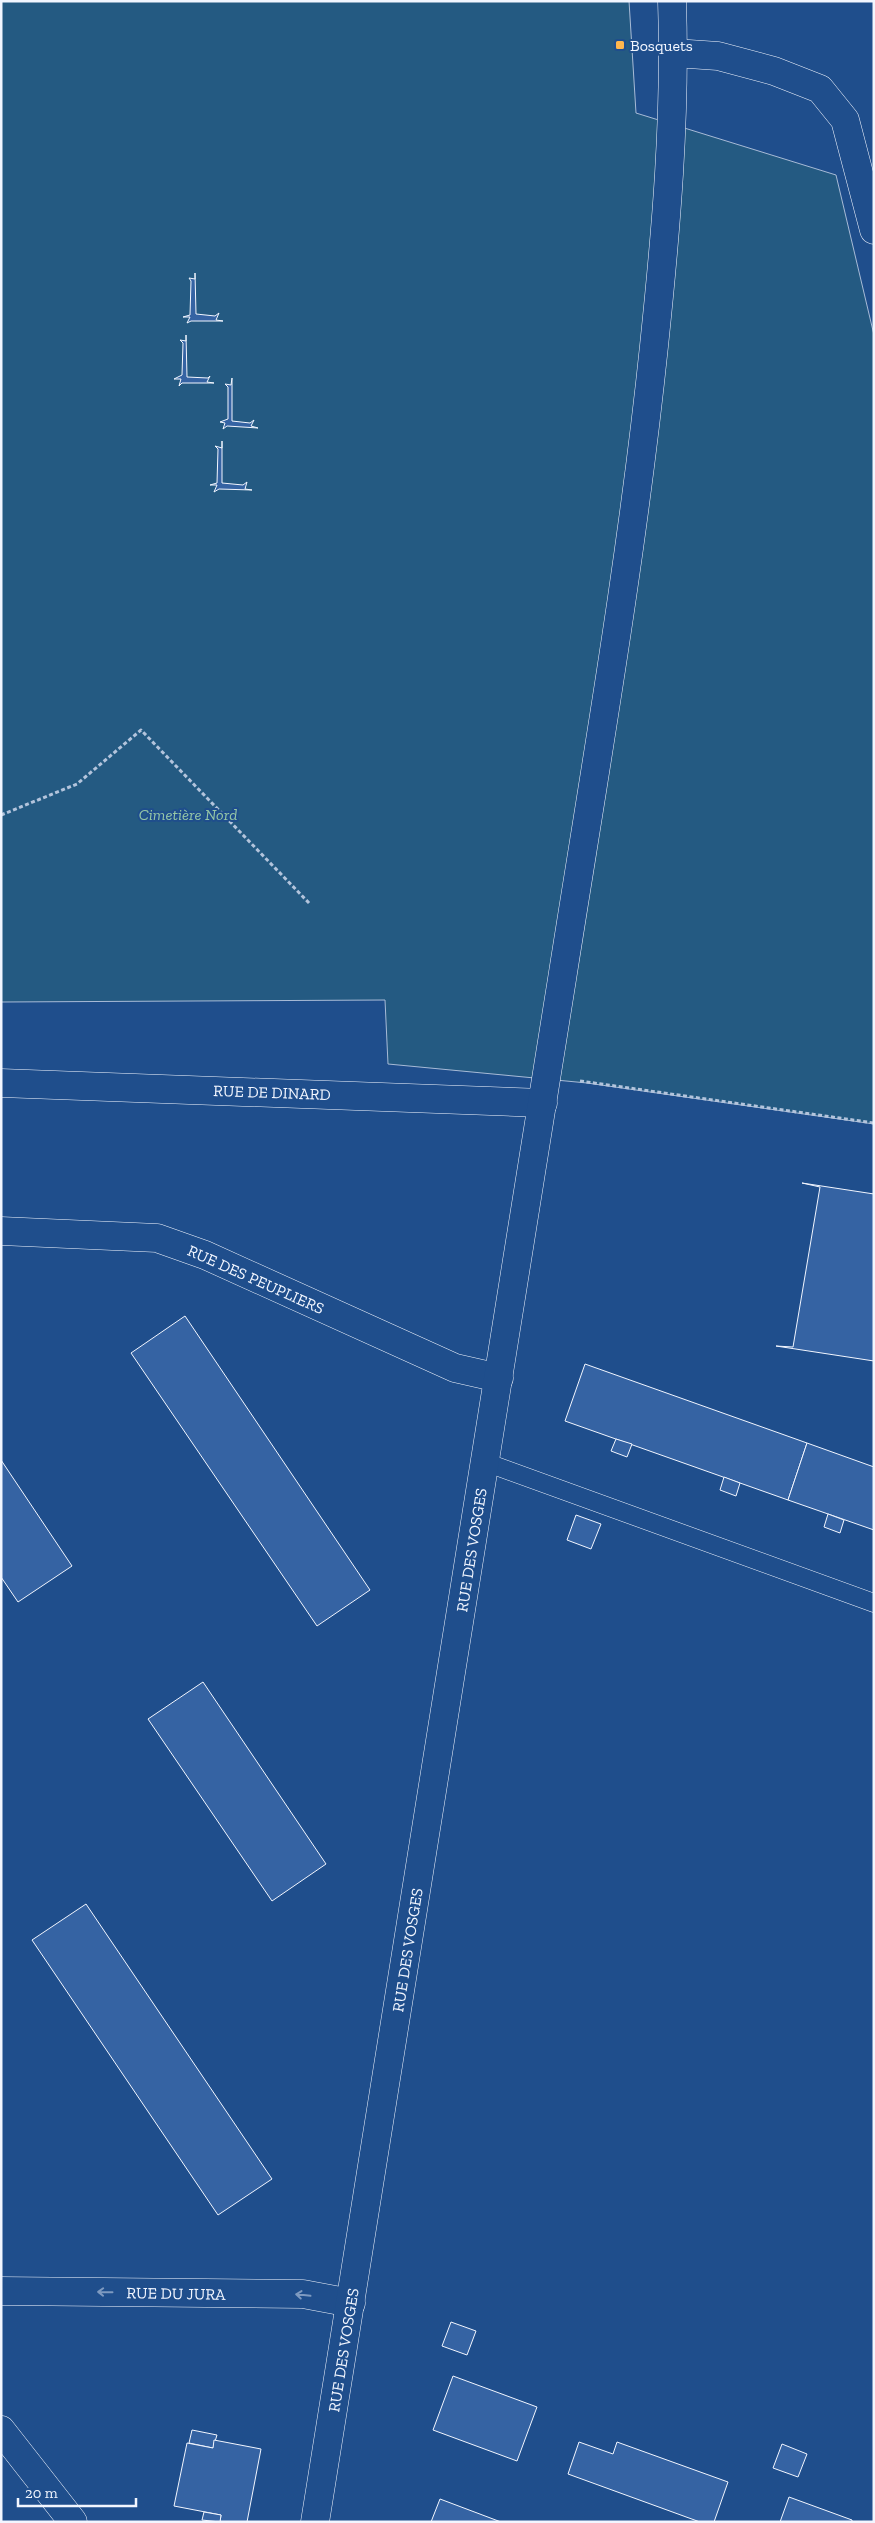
<svg xmlns="http://www.w3.org/2000/svg" width="875" height="2523" font-family="'Zilla Slab',serif">
<style>
.green{fill:#245a82;stroke:#a8bbd7}
.building{fill:#3563a3;stroke:#f2f6ff}
.lines{fill:none;stroke-linecap:round;stroke-linejoin:round}
.lane-casing{stroke:#f2f6ff;stroke-width:19}
.street-casing{stroke:#f2f6ff;stroke-width:29}
.secondary-casing{stroke:#f2f6ff;stroke-width:29}
.path{stroke:#b3c4dc;stroke-width:3;stroke-dasharray:4 2.5;stroke-linecap:butt}
.lane{stroke:#1f4e8c;stroke-width:18}
.street{stroke:#1f4e8c;stroke-width:28}
.secondary{stroke:#1f4e8c;stroke-width:28}
.oneway{stroke:#7e9ac0}
.poi-dot{fill:#ffb74d;stroke:#1f4e8c;stroke-width:2}
.labels{text-anchor:middle;stroke-width:4;stroke-linejoin:round;paint-order:stroke}
.poi-label{font-size:16px;fill:#f2f6ff;stroke:#1f4e8c;text-anchor:start}
.park-label{font-size:16px;font-style:italic;fill:#97c8a6;stroke:#1f4e8c}
.street-label{font-size:16px;fill:#f2f6ff;stroke:#1f4e8c}
</style>
<rect width="100%" height="100%" fill="#1f4e8c"/>
<polygon class="green" points="1,1 629,1 636,113 836,175 874,335 874,1124 587,1083 388,1064 385,1000 1,1002"/>
<g class="building">
<polygon points="195,273 196,314 215,316 219,313 216,320 223,321 191,321 187,323 190,317 183,317 190,315 191,281 189,278 195,279"/>
<polygon points="186,335 187,377 208,378 210,376 207,382 214,383 182,383 179,386 181,379 174,379 182,375 183,343 180,340 186,341"/>
<polygon points="232,378 232,421 250,423 254,420 251,426 258,428 227,426 223,429 225,423 220,422 228,419 228,387 225,384 231,385"/>
<polygon points="222,441 222,483 243,485 247,482 245,489 252,490 219,489 214,492 217,485 210,485 217,483 218,449 215,446 222,448"/>
<polygon points="802,1183 874,1194 874,1361 776,1346 793,1347 820,1187"/>
<polygon points="185,1316 370,1590 317,1626 131,1353"/>
<polygon points="585,1364 807,1443 788,1500 565,1421"/>
<polygon points="616,1439 632,1444 627,1457 611,1451"/>
<polygon points="807,1443 874,1467 874,1530 788,1500"/>
<polygon points="1,1460 72,1566 18,1602 1,1577"/>
<polygon points="724,1477 740,1483 736,1496 720,1490"/>
<polygon points="828,1514 844,1520 840,1533 824,1527"/>
<polygon points="576,1515 601,1524 591,1549 567,1540"/>
<polygon points="203,1682 326,1864 272,1901 148,1719"/>
<polygon points="86,1904 272,2179 218,2215 32,1940"/>
<polygon points="451,2322 476,2331 467,2355 442,2346"/>
<polygon points="453,2376 537,2407 517,2461 433,2430"/>
<polygon points="192,2430 217,2435 213,2448 189,2443"/>
<polygon points="214,2440 261,2449 247,2522 220,2522 221,2515 174,2506 187,2443 213,2448"/>
<polygon points="579,2442 613,2454 617,2442 728,2482 714,2522 700,2522 568,2474"/>
<polygon points="782,2444 807,2454 798,2477 773,2468"/>
<polygon points="789,2497 852,2520 852,2522 780,2522"/>
<polygon points="440,2499 501,2522 431,2522"/>
<polygon points="204,2512 221,2515 220,2522 202,2520"/>
</g>
<g class="lines">
<g class="lane-casing">
<polyline id="lane" points="485,1462 874,1603"/>
</g>
<g class="street-casing">
<g id="street">
<polyline points="674,53 718,56 774,71 820,89 845,120 874,230"/>
<polyline points="1,1083 543,1103"/>
<polyline points="1,1231 157,1238 205,1255 455,1368 499,1378"/>
<polyline points="1,2291 303,2294 351,2303"/>
<polyline points="1,2430 73,2522"/>
</g>
</g>
<g class="secondary-casing">
<path id="secondary" d="M315 2522C398 2008 482 1494 562 979 595 769 632 558 654 346 666 231 676 117 672 1"/>
</g>
<g class="path">
<polyline points="1,815 77,784 141,730 310,904"/>
<polyline points="580,1081 874,1123"/>
</g>
<use href="#lane" class="lane"/>
<use href="#street" class="street"/>
<use href="#secondary" class="secondary"/>
</g>
<defs><path id="oneway-shaft" d="M-6 0H5M1.5-3L5.5 0L1.5 3" fill="none" stroke-width="1.6" stroke-linecap="round" stroke-linejoin="round" transform="scale(1.25)"/></defs>
<g class="oneway">
<use href="#oneway-shaft" transform="translate(105 2292) rotate(-179)"/>
<use href="#oneway-shaft" transform="translate(303 2295) rotate(-174)"/>
</g>
<rect class="poi-dot" x="615" y="40" width="10" height="10" rx="2.5"/>
<g class="labels">
<g class="poi-label">
<text x="630" y="51">Bosquets</text>
</g>
<g class="park-label">
<text x="188" y="820">Cimetière Nord</text>
</g>
<g class="street-label">
<text transform="translate(272 1092) rotate(2)" y="6">RUE DE DINARD</text>
<text transform="translate(256 1279) rotate(24)" y="6">RUE DES PEUPLIERS</text>
<text transform="translate(471 1550) rotate(-81)" y="6">RUE DES VOSGES</text>
<text transform="translate(407 1950) rotate(-81)" y="6">RUE DES VOSGES</text>
<text transform="translate(176 2293) rotate(1)" y="6">RUE DU JURA</text>
<text transform="translate(343 2350) rotate(-81)" y="6">RUE DES VOSGES</text>
</g>
</g>
<rect width="875" height="2523" fill="none" stroke="#f2f6ff" stroke-width="5"/>
<path d="M18 2498v8h118v-8" fill="none" stroke="#f2f6ff" stroke-width="2.5"/>
<text x="25" y="2498" font-size="15" fill="#f2f6ff" stroke="#1f4e8c" stroke-width="4" paint-order="stroke">20 m</text>
</svg>
